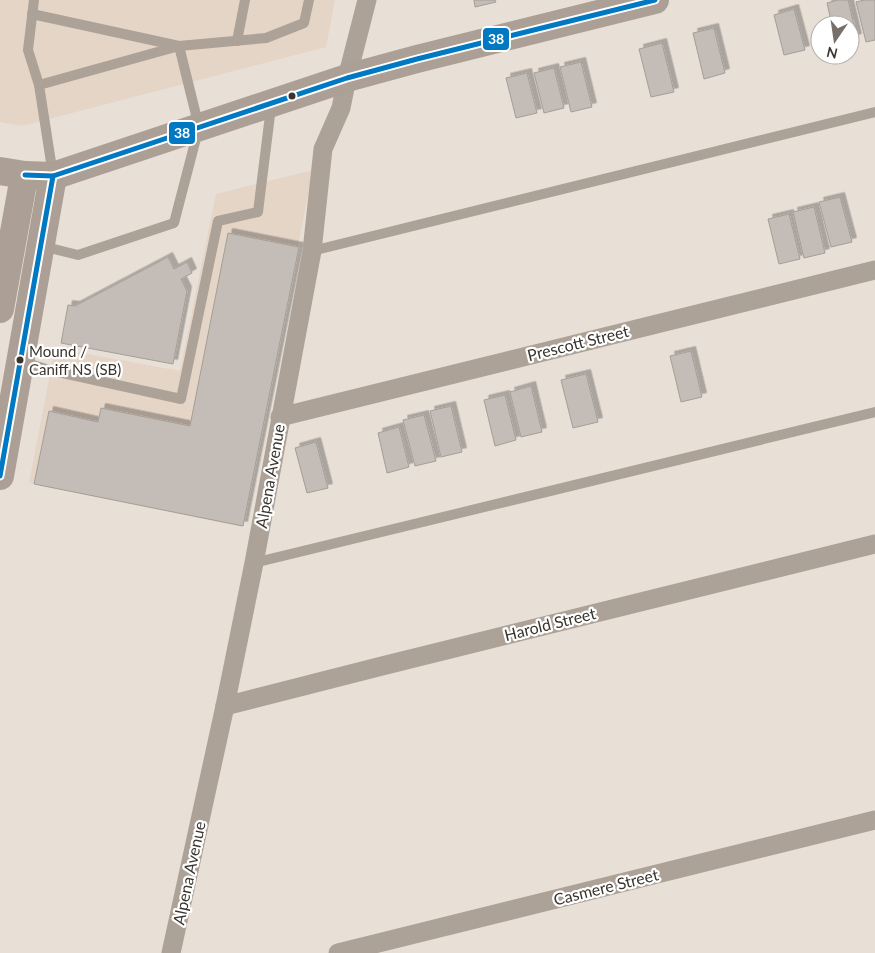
<svg xmlns="http://www.w3.org/2000/svg" width="875" height="953" font-family="Lato,sans-serif">
<style>
.built{fill:#e5d5c7}
.building{fill:#c4bdb7;stroke:#a49e97;filter:url(#shadow)}
.lines{fill:none;stroke-linecap:round;stroke-linejoin:round}
.lane{stroke:#aca297;stroke-width:10}
.street{stroke:#aca297;stroke-width:19}
.secondary{stroke:#ac9f95;stroke-width:28}
.bus-1-casing{stroke:#fff;stroke-width:9}
.bus-1{stroke:#0079c2;stroke-width:5}
.bus-dot{fill:#3a342f;stroke:#fff;stroke-width:2}
.labels{text-anchor:middle;stroke-width:4.5;stroke-linejoin:round;paint-order:stroke}
.bus-label{font-size:15px;fill:#3a342f;stroke:#fff;text-anchor:start}
.street-label{font-size:16px;fill:#3a342f;stroke:#fff}
.line-badge{stroke:#fff;stroke-width:2}
.badge-label{font-size:14px;text-anchor:middle;font-weight:bold;fill:#fff}
</style>
<defs>
<filter id="shadow"><feDropShadow dx="4.5" dy="-4.5" stdDeviation="0" flood-color="#0004"/></filter>
</defs>
<rect width="100%" height="100%" fill="#e8dfd7"/>
<g class="built">
<polygon points="0,0 335,0 326,47 22,126 0,122"/>
<polygon points="313,170 242,527 29,483 55,348 180,371 216,194"/>
</g>
<g class="building">
<polygon points="474,0 495,0 496,2 475,7"/>
<polygon points="838,0 848,0 857,38 850,40 850,25 832,25 827,3"/>
<polygon points="865,0 875,0 875,40 866,42 856,2"/>
<polygon points="794,9 805,50 784,55 774,15"/>
<polygon points="714,28 725,73 704,79 693,33"/>
<polygon points="662,43 674,92 651,97 639,49"/>
<polygon points="581,62 592,107 571,112 560,67"/>
<polygon points="554,68 564,108 544,113 534,73"/>
<polygon points="527,73 537,113 516,118 506,78"/>
<polygon points="840,197 852,242 831,247 819,202"/>
<polygon points="814,207 825,253 804,258 793,212"/>
<polygon points="789,214 800,259 779,264 768,219"/>
<polygon points="228,233 299,247 243,526 34,484 49,411 98,422 101,408 190,426"/>
<polygon points="168,257 174,269 187,262 192,273 181,279 187,291 173,364 61,343 68,305 75,306"/>
<polygon points="691,351 702,397 681,402 670,356"/>
<polygon points="586,374 598,422 573,428 561,380"/>
<polygon points="531,386 542,432 521,437 510,392"/>
<polygon points="505,395 516,440 495,446 484,400"/>
<polygon points="451,406 462,452 441,457 430,411"/>
<polygon points="424,415 436,461 415,466 403,420"/>
<polygon points="399,427 409,467 387,473 378,433"/>
<polygon points="316,442 328,488 307,493 295,448"/>
</g>
<g class="lines">
<g class="lane">
<polyline points="34,0 28,50 39,85"/>
<polyline points="32,14 179,46 266,38 304,23 309,0"/>
<polyline points="237,41 245,0"/>
<polyline points="42,246 78,255 174,223 199,127 179,46 39,85 53,175"/>
<polyline points="312,251 875,112"/>
<polyline points="21,361 49,370 181,399 218,221 258,212 271,107"/>
<polyline points="254,563 875,412"/>
</g>
<g class="street">
<polyline points="280,417 875,270"/>
<polyline points="225,706 382,666 875,544"/>
<polyline points="171,953 225,706 254,563 312,251 323,149 341,108 347,78 367,0"/>
<polyline points="338,953 875,820"/>
</g>
<g class="secondary">
<polyline points="0,171 25,175 53,176 347,78 417,59 655,0"/>
<polyline points="0,309 22,188 25,175"/>
<polyline points="0,476 53,176"/>
</g>
<g class="bus-1-casing">
<g id="bus-1">
<polyline points="25,175 53,176 347,78 417,59 655,0"/>
<polyline points="0,476 53,176"/>
</g>
</g>
<use href="#bus-1" class="bus-1"/>
</g>
<g class="bus-dot">
<circle cx="292" cy="96" r="4.5"/>
<circle cx="20" cy="360" r="4.5"/>
</g>
<g class="labels">
<g class="bus-label">
<text x="29" y="357">Mound /<tspan x="29" dy="18">Caniff NS (SB)</tspan></text>
</g>
<g class="street-label">
<text transform="translate(578 343) rotate(-14)" y="6">Prescott Street</text>
<text transform="translate(270 476) rotate(-80)" y="6">Alpena Avenue</text>
<text transform="translate(550 624) rotate(-14)" y="6">Harold Street</text>
<text transform="translate(189 873) rotate(-78)" y="6">Alpena Avenue</text>
<text transform="translate(606 887) rotate(-14)" y="6">Casmere Street</text>
</g>
</g>
<g class="line-badge">
<rect x="482" y="27" width="28" height="24" rx="5" fill="#0079c2"/>
<rect x="168" y="121" width="28" height="24" rx="5" fill="#0079c2"/>
</g>
<g class="badge-label">
<text x="496" y="44">38</text>
<text x="182" y="138">38</text>
</g>
<g transform="translate(835 40) rotate(193)"><circle r="24" fill="#ffffff" stroke="#b0aeac"/>
<path d="M0-4L9 19L0 12L-9 19Z" fill="#77706a"/>
<text y="-8" font-size="14" font-weight="bold" text-anchor="middle" fill="#3a342f">N</text>
</g>
</svg>
